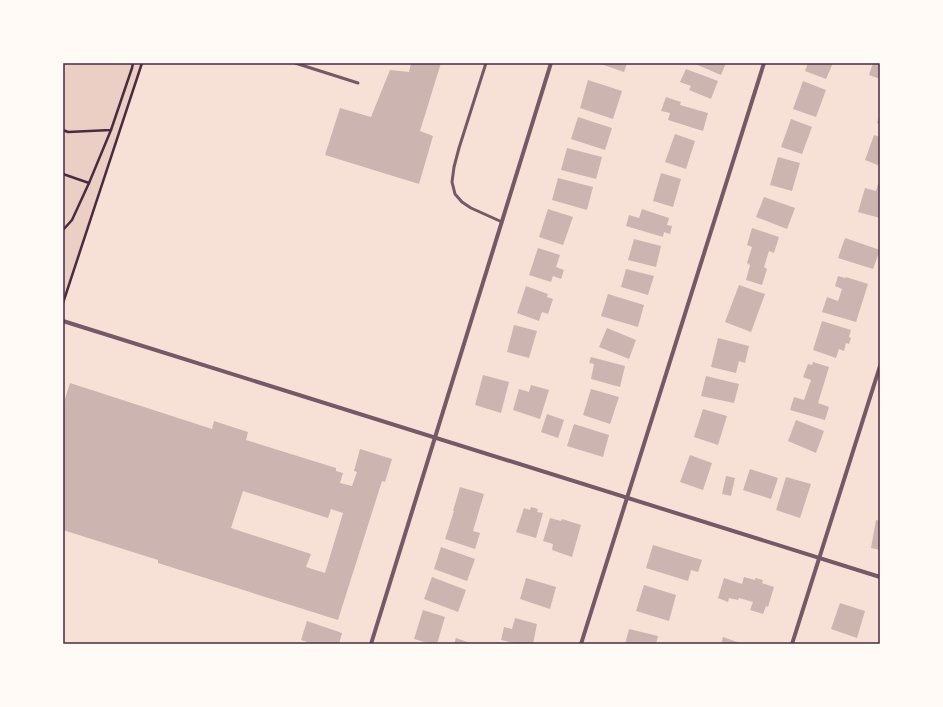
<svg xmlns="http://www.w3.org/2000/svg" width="943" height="707" font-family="'Source Serif 4',serif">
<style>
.green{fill:#ebcfc5}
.building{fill:#ccb4b1;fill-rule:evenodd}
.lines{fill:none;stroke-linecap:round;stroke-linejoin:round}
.path{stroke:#4a2c40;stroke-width:2.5}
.service{stroke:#755966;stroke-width:3}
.minor{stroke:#755966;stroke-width:4}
.neatline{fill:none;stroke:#4a2c40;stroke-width:1.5}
</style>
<rect width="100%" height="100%" fill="#f7e1d7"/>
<polygon class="green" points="63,63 142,63 63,303"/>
<g class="building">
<polygon points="411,63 441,63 420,131 433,136 419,184 325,155 340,108 371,117 390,70 409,72"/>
<polygon points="598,63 627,63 624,72"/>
<polygon points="693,63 726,63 721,75"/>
<polygon points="808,63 833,63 826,79 805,71"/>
<polygon points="873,63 880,63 880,79 869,75"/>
<polygon points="686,69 718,81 711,99 689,90 691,86 680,82"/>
<polygon points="588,80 622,91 613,119 580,108"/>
<polygon points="803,81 826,90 816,117 793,109"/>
<polygon points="666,97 681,102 680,105 708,113 703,131 668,120 670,113 661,111"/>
<polygon points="880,113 880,124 877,123"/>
<polygon points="578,117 612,128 605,150 571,139"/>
<polygon points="791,119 812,127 802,154 781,147"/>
<polygon points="675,134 695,141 686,169 665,162"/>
<polygon points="874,135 880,137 880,166 865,160"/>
<polygon points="567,148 602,157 596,179 561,170"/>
<polygon points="778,157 800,163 792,191 770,185"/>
<polygon points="661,173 681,179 673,207 653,201"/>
<polygon points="558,178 593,187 587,210 552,200"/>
<polygon points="878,184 880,184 880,218 858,212 865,188 876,191"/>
<polygon points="764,197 795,208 787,229 756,217"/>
<polygon points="548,209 573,217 563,245 539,237"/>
<polygon points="642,209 669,218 667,225 672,226 670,234 664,232 663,237 626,226 629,215 639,218"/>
<polygon points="752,228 779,237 774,253 769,251 764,267 767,269 762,285 746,280 750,265 747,263 752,247 747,245"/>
<polygon points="845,238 880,250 873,269 838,258"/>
<polygon points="634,239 661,246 656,267 628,260"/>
<polygon points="538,248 560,255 556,267 564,270 561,279 553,276 551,282 529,275"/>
<polygon points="626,269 654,276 648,295 621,287"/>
<polygon points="838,276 845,278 846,277 868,284 856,322 822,312 827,297 838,301 842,289 835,286"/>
<polygon points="739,285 765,294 751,332 725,322"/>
<polygon points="526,286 548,294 547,297 553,299 548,314 542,312 539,321 517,313"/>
<polygon points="608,294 644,305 638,327 601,316"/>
<polygon points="822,321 851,330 849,337 851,338 849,344 846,343 844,351 839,349 836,358 813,350"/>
<polygon points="514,325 537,331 529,358 507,352"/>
<polygon points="607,328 636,340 629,359 599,347"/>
<polygon points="718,338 749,346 745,363 739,361 736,373 711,367"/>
<polygon points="591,357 625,366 620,387 591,379 594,364 589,363"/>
<polygon points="813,362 829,367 818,403 829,407 825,420 790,410 794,397 804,400 811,380 803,377 808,364 812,365"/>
<polygon points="483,375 509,382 501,413 475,405"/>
<polygon points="706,376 739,384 734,403 701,396"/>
<path d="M70 383 212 429 214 421 248 432 246 440 336 468V471L343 473 340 483 352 486 357 472 354 471 360 449 392 459 385 482 382 481 338 620 158 563V560L63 530V405ZM243 491 328 518 331 509 343 513 325 573 306 567 311 554 231 528Z"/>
<polygon points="531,385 549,390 540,419 513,410 519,389 529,392"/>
<polygon points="591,389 619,397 610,424 583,415"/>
<polygon points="703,409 727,416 718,445 694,437"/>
<polygon points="547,414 564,420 558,438 541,432"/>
<polygon points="796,420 824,431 816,453 788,441"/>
<polygon points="574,424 609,435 603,457 567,446"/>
<polygon points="690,455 712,463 703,490 680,482"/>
<polygon points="750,469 778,478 771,499 743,490"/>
<polygon points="726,476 735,478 731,496 722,494"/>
<polygon points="786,477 811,484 800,518 776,510"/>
<polygon points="460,487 484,494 473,531 480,533 475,549 445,539 454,511 453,511"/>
<polygon points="531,507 538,509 537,512 543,513 536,538 516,532 524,508 530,510"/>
<polygon points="550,518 561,521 562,519 581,525 572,557 552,550 553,544 543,541"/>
<polygon points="876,520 880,521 880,550 871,548"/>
<polygon points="653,545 702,560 698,572 691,570 688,581 646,568"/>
<polygon points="441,547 475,559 467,581 434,569"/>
<polygon points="432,577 466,590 458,612 424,599"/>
<polygon points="744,577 755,580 755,578 763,580 762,583 774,587 768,607 766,606 763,614 750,610 753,602 739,598 738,600 729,598 728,602 718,598 724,578 742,584"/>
<polygon points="526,578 556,587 550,609 520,599"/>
<polygon points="644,585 676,595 669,621 636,611"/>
<polygon points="840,603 865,611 857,638 831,629"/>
<polygon points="423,610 445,617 437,644 431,644 414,639"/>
<polygon points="515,618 537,624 533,644 519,644 501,640 504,627 512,629"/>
<polygon points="307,621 342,633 339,644 313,644 301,640"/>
<polygon points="629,629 658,636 656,644 625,644"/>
<polygon points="723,637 743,644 721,644"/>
<polygon points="456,638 473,644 454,644"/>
</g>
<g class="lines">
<g class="path">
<polyline points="63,130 68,132 111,130 132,68 133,63"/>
<polyline points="63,174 89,183"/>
<polyline points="63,230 72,220 89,183 111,130"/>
<polyline points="63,303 142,63"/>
</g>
<g class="service">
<polyline points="295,63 358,83"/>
<polyline points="486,63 459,148 454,167 452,182 455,194 462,202 471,208 502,222"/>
</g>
<g class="minor">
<polyline points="63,321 880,577"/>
<polyline points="371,644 551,63"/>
<polyline points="581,644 764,63"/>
<polyline points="792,644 880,366"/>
</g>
</g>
<rect width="943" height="707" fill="none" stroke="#fffaf5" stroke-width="128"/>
<rect x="64" y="64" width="815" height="579" class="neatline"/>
</svg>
